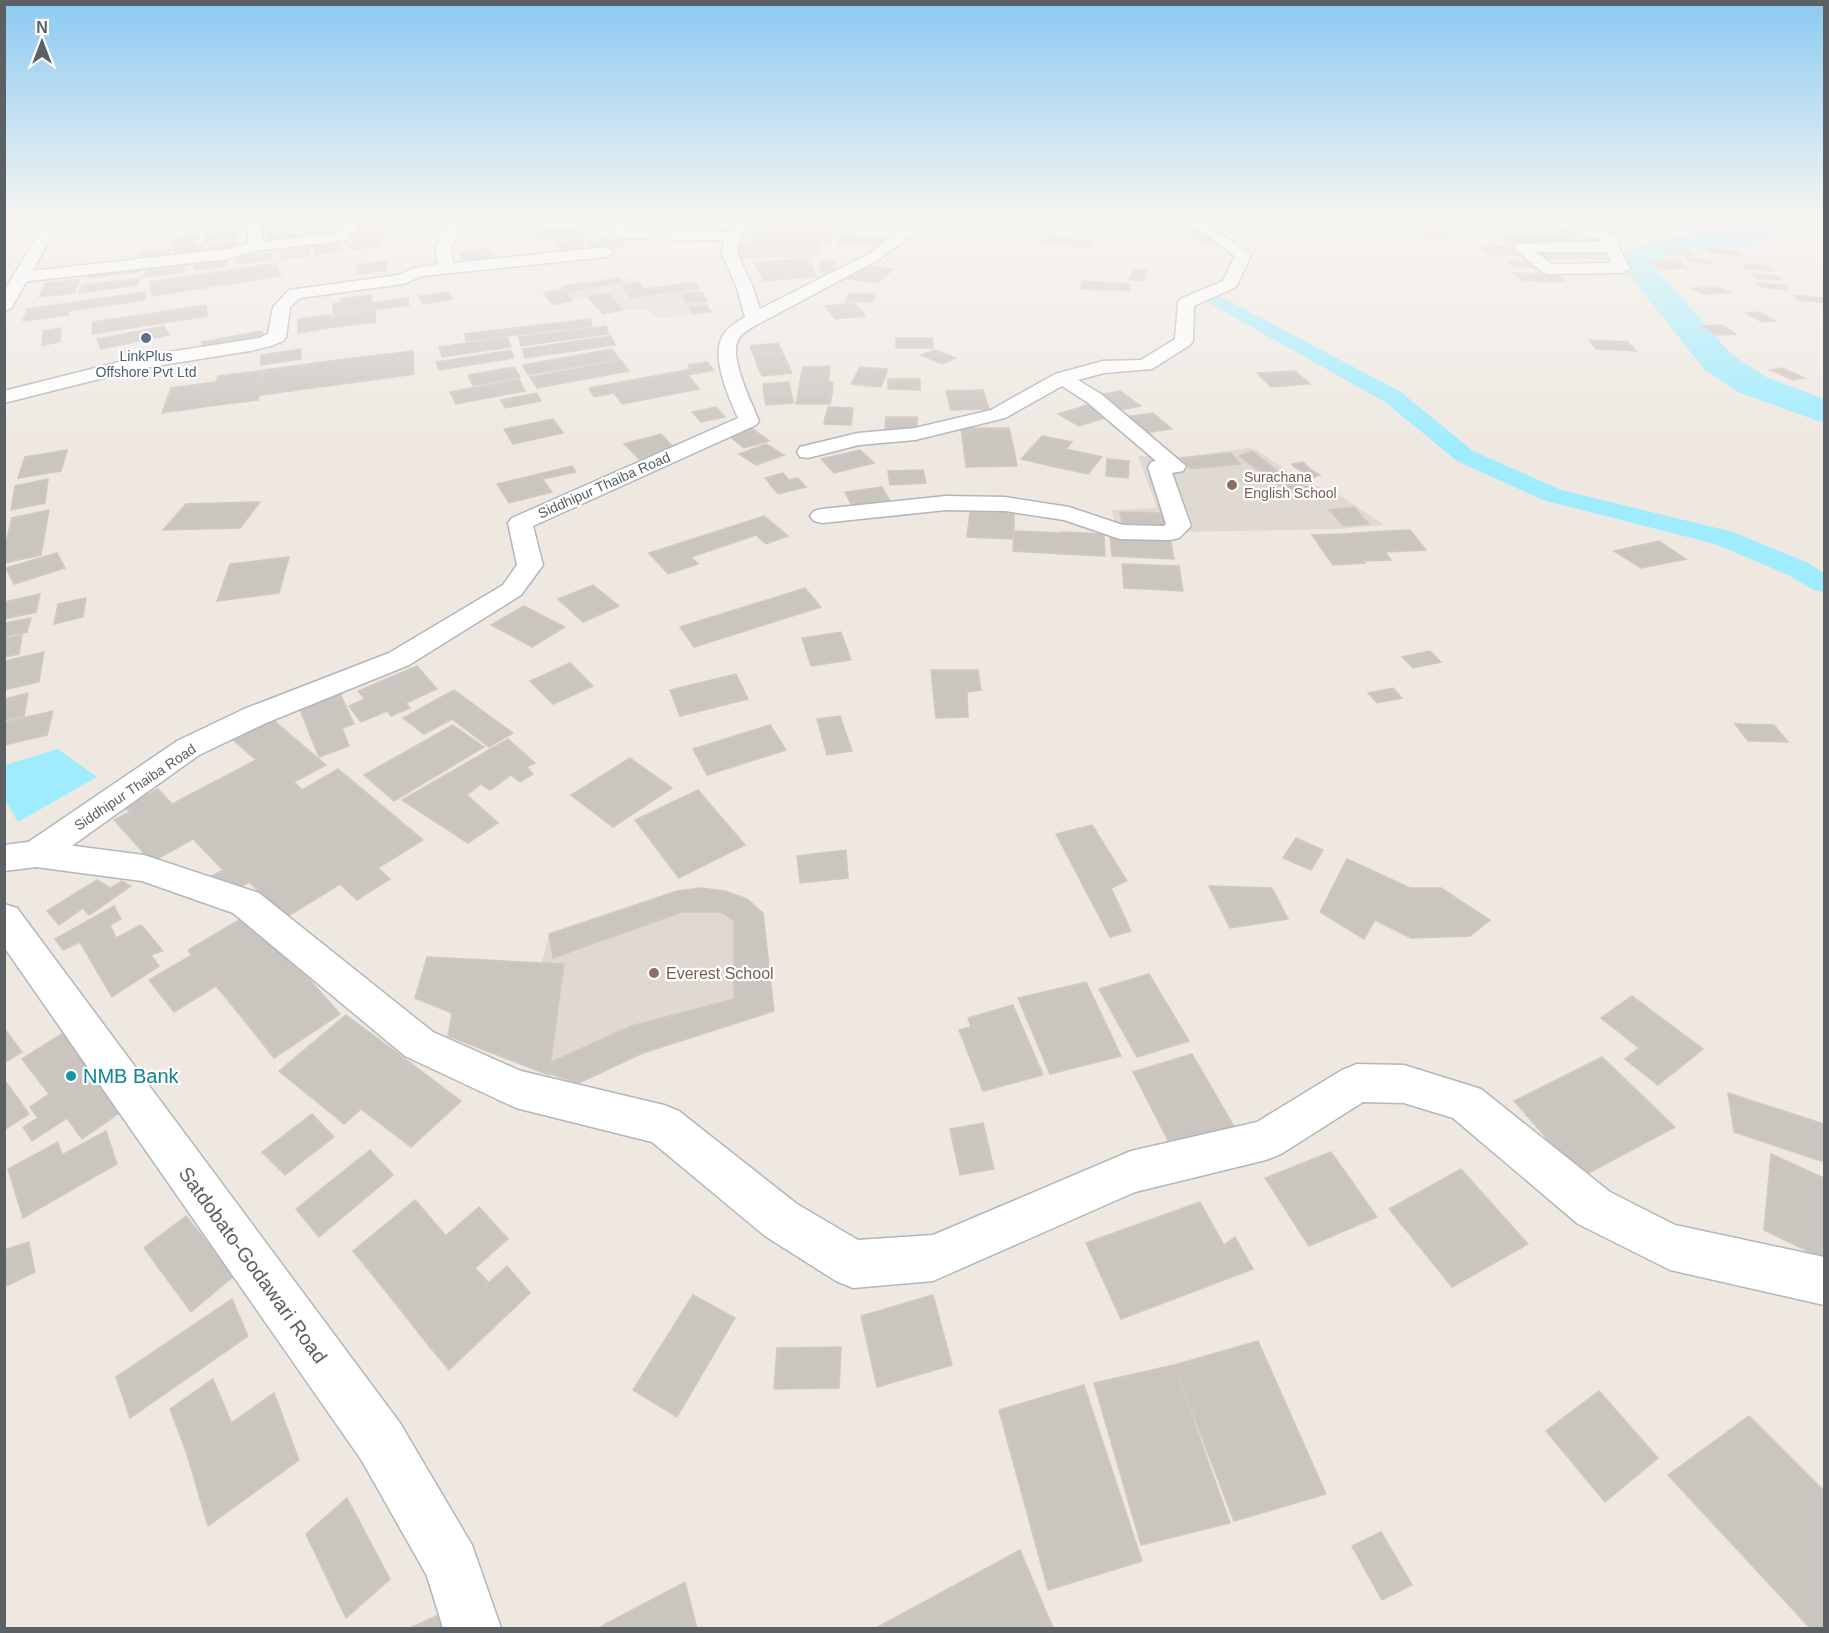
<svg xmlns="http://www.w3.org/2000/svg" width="1829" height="1633" font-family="Arial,sans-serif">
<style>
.education{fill:#e0d9d2}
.water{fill:#a0ecff}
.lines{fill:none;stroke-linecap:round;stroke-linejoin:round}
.canal{fill:#a0ecff;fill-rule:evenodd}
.river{fill:#a0ecff;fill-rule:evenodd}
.building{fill:#cbc5c0;stroke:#d3c8bf;stroke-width:1.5}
.street-casing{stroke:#b2b6ba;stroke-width:3}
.secondary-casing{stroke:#b1b7ba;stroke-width:3}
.street{fill:#fff;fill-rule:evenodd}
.secondary{fill:#fff;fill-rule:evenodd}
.service-dot{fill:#5c6f8a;stroke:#fff;stroke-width:2}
.education-dot{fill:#8d6e63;stroke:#fff;stroke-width:2}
.culture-dot{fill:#0f9aa8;stroke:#fff;stroke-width:2}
.labels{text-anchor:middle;stroke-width:4.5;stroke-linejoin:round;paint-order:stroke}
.far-service-label{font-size:14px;fill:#4e5e75;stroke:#fff}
.far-education-label{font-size:14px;fill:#785e54;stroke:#fff;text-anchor:start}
.far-street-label{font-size:14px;fill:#5a6063;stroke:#fff}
.education-label{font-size:16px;fill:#785e54;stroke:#fff;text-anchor:start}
.near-culture-label{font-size:20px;fill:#0d838f;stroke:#fff;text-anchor:start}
.near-street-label{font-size:20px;fill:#5a6063;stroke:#fff}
</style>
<rect width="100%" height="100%" fill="#eee8e1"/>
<g class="education">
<polygon points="618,278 634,279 644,289 695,282 711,312 660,318 646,309 623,310 603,314 588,297 553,305 543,293 563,286"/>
<polygon points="1248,448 1257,450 1300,480 1338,494 1384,525 1338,529 1177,532 1116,529 1112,510 1157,508 1138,456 1181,457"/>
<polygon points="701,888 725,891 747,899 763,913 774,1011 643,1053 579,1083 547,1073 525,1031 549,934 677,891"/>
</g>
<polygon class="water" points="58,749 97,777 18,822 5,800 5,765"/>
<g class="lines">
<polygon class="canal" points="1206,289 1401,392 1473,451 1561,490 1733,532 1808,563 1824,573 1824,592 1814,590 1788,575 1715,544 1543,500 1457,461 1385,402 1200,298 1197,294 1200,290"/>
<path class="river" d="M1751 216H1778L1785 224C1761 258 1708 244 1673 254 1666 256 1659 261 1652 264L1731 354 1766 377 1824 399V423L1740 393 1705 370 1619 262C1639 234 1712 232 1745 228L1755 222Z"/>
</g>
<g class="building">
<polygon points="4,216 32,216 26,223 4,225"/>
<polygon points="107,216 106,221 71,226 78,217"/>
<polygon points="303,216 329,216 329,220 303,223"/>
<polygon points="387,216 387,222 358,225 358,219"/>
<polygon points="1389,216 1414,216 1419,219 1396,220"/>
<polygon points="296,217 295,224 269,227 270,220"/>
<polygon points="329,221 329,228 302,231 302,224"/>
<polygon points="384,224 384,230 354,233 354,227"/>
<polygon points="296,225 295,232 268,235 269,228"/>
<polygon points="582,226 586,235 539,240 536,231"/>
<polygon points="328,229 328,236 301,239 301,232"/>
<polygon points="1204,230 1220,241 1201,243 1186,231"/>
<polygon points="383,231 383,238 353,241 353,235"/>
<polygon points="831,231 831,243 750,244 752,232"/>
<polygon points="1442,231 1451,237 1427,238 1418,232"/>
<polygon points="238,232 236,239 203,242 205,235"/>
<polygon points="295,233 294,240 267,243 267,236"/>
<polygon points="198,235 196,244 171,246 174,238"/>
<polygon points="1571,235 1585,243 1511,245 1498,236"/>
<polygon points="841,236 889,239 885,246 836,243"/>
<polygon points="1049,236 1072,239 1066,245 1042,242"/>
<polygon points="622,237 625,247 592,250 589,241"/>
<polygon points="1072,239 1092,241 1086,248 1066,245"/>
<polygon points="381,240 382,246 351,250 350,243"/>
<polygon points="583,240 584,251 559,253 558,242"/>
<polygon points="238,241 237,248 208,251 210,245"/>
<polygon points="818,243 819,255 739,258 740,246"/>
<polygon points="340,244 342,251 315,254 314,247"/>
<polygon points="205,245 202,252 173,254 176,248"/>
<polygon points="308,247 309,256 281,259 281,251"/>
<polygon points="1482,247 1510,247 1519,255 1491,255"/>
<polygon points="488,248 494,260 465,264 460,252"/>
<polygon points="1663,248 1680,248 1694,255 1677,256"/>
<polygon points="1707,248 1738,252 1739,255 1708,252"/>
<polygon points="171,249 170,255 138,258 140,252"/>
<polygon points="1528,249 1596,250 1607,259 1538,258"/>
<polygon points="270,253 271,260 237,264 237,257"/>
<polygon points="1686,257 1710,260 1713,264 1689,262"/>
<polygon points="806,258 812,267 759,273 754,263"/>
<polygon points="227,259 226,266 194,270 196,263"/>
<polygon points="834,260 837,272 821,273 819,261"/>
<polygon points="385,261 387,270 358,274 356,265"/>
<polygon points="1530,261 1539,267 1515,268 1507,262"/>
<polygon points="1677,261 1689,268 1660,269 1649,262"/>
<polygon points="276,263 281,276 152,296 150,282"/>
<polygon points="1742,264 1769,267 1772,271 1745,268"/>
<polygon points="140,265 138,272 87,278 89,271"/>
<polygon points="864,265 894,269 886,276 855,271"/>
<polygon points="185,266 182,273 143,277 147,270"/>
<polygon points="812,267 817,276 764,281 759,273"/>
<polygon points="1134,269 1147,270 1143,281 1129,280"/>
<polygon points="855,271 886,276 876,283 846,279"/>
<polygon points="1514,273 1557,274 1566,282 1522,281"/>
<polygon points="1752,274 1779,276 1782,280 1756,278"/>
<polygon points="140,278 138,285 116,288 119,281"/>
<polygon points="618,278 622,283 567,292 563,286"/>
<polygon points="80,279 77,286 42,290 45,283"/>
<polygon points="119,281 116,288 79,293 82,285"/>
<polygon points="1082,281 1130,284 1130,291 1081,289"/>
<polygon points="639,282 644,289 695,282 699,288 630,298 622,284"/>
<polygon points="1757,283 1784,285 1788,290 1760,287"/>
<polygon points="77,286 75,293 39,297 42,290"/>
<polygon points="1692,288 1721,288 1731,293 1702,294"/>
<polygon points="562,289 572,301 553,305 543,293"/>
<polygon points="145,292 145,300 70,311 70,303"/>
<polygon points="449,292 453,299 422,304 419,296"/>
<polygon points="702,292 707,301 687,303 682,294"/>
<polygon points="608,293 623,310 603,314 588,297"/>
<polygon points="849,293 876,294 873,302 846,301"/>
<polygon points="371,295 373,310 333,315 333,304 341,303 340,299"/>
<polygon points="1794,295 1824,298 1824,303 1798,300"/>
<polygon points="408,298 409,305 373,310 372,303"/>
<polygon points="70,303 68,315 23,321 27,309"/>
<polygon points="854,303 861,310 831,314 825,306"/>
<polygon points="206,305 207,316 92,334 93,322"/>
<polygon points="707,305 711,312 693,314 689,307"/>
<polygon points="861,310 865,316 835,319 831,314"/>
<polygon points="375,311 376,322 329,328 329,317"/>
<polygon points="1759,312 1775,321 1762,322 1746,313"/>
<polygon points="329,315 329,328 298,333 298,319"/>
<polygon points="590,319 592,326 466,341 465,334"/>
<polygon points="1722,325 1736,334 1716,335 1702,326"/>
<polygon points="164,326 169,335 101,349 97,339"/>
<polygon points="606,326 609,334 521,346 519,337"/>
<polygon points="61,328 60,342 42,345 43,331"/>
<polygon points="262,331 266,339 205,351 202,342"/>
<polygon points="611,336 615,345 525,358 522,349"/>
<polygon points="507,337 511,347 442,357 439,347"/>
<polygon points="896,338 932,338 933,348 896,348"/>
<polygon points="1589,340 1628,342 1636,351 1596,349"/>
<polygon points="778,343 782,352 754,355 750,346"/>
<polygon points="301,349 301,359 261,365 261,355"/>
<polygon points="612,349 619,359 528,375 523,365"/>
<polygon points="511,350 514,358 439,370 436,362"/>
<polygon points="935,350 956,358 942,364 921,355"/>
<polygon points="413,351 414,374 327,386 330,361"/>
<polygon points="782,352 787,362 757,365 754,355"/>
<polygon points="621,360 629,371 537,388 530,377"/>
<polygon points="330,361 327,386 260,395 265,370"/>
<polygon points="707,362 714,370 688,375 699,389 622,404 614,393 594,397 589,388 691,369 688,365"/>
<polygon points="787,362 792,373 762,376 757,365"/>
<polygon points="830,366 829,375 801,375 803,367"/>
<polygon points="514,367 520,377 473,386 468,375"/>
<polygon points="860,367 888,369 881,387 851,384"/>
<polygon points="1782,368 1804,378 1793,380 1771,370"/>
<polygon points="265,370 258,400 209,406 218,376"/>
<polygon points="1295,371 1310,384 1271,387 1257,373"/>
<polygon points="801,375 829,375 828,382 800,382"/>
<polygon points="519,379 525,391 456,404 450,392"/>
<polygon points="888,379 920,379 920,390 888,389"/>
<polygon points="216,382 209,406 162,413 171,388"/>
<polygon points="789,382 791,393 764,395 763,384"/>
<polygon points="800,382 833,382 832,394 798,394"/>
<polygon points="983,390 989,409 951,410 946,391"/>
<polygon points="1120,391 1141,406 1119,410 1099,395"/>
<polygon points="537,393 541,401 505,408 501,400"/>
<polygon points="791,393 794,403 766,405 764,395"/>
<polygon points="798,394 832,394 830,404 796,404"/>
<polygon points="1090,404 1111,416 1079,426 1058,414"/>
<polygon points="716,407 725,417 701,422 692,412"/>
<polygon points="828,407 853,408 852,418 825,418"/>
<polygon points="1153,413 1172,429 1143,433 1126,417"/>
<polygon points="886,417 917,417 917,429 885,429"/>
<polygon points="825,418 852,418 851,425 824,424"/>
<polygon points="553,419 563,433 513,444 504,429"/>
<polygon points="752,428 769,441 744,448 728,435"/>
<polygon points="961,428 1009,428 1014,450 964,451"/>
<polygon points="661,434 676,450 639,459 624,444"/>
<polygon points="1042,436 1072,442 1051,466 1021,459"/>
<polygon points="766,444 784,455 756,465 739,454"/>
<polygon points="1066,449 1102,457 1088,474 1051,466"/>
<polygon points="67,450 61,471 18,478 25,457"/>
<polygon points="860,450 874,463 834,473 821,459"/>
<polygon points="1014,450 1017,466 966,467 964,451"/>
<polygon points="1252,451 1292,482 1331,494 1322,501 1278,485 1239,456"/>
<polygon points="1231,453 1241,464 1191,469 1181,458"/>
<polygon points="1107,459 1129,461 1128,478 1106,476"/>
<polygon points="1303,462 1311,470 1320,475 1311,478 1293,466 1292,464"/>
<polygon points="572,466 576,472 543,479 539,474"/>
<polygon points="923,470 926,483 890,485 888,471"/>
<polygon points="783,473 789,480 798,478 806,487 778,494 765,478"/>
<polygon points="539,474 552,492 509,503 497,484"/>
<polygon points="48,479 45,503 11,510 15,486"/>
<polygon points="882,487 890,501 852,506 845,492"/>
<polygon points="260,502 240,528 163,530 186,504"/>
<polygon points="1354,507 1369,524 1344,526 1329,510"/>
<polygon points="49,510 41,555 4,563 4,550 12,518"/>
<polygon points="970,512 1014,513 1014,539 967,537"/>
<polygon points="1120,512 1162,513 1166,529 1123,528"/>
<polygon points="764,516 788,536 766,544 756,535 691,557 698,564 668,574 649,553"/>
<polygon points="1410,530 1426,550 1385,552 1370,532"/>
<polygon points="1014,531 1061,533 1062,554 1013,551"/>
<polygon points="1061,532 1104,534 1105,556 1062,554"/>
<polygon points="1370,532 1391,560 1364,561 1344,534"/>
<polygon points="1344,534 1364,561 1365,563 1333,565 1312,535"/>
<polygon points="1110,536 1170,538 1174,559 1112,556"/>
<polygon points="1659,541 1686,559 1641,568 1614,551"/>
<polygon points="57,553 65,568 14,584 6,568"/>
<polygon points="289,557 279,593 217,601 230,564"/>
<polygon points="1122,564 1179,566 1183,591 1124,588"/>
<polygon points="593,585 619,606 583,622 558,599"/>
<polygon points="805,588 821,607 694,647 680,627"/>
<polygon points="40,594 36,612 4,619 4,602"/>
<polygon points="86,598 83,617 54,624 58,604"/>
<polygon points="524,606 543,616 510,635 491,625"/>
<polygon points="543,616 565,627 532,647 510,635"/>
<polygon points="31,618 27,632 4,637 4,623"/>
<polygon points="841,632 851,660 811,666 802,638"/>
<polygon points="22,635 19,654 4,657 4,639"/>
<polygon points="1430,651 1441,662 1413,668 1402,657"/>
<polygon points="44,652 39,682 4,690 4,661"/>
<polygon points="570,663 593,686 553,704 530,681"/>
<polygon points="417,666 437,689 406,703 410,708 391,716 387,711 361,722 349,706 365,699 358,691"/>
<polygon points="931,670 978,670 981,690 967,692 968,717 936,718"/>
<polygon points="736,674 748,699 680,716 670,690"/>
<polygon points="1393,688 1402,698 1377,703 1368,693"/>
<polygon points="454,690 513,733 489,747 452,719 424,734 403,718"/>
<polygon points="339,691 354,724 342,728 349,746 319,757 298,705"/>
<polygon points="28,693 24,716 4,720 4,699"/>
<polygon points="53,711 47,735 4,745 4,722"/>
<polygon points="840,716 852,751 827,755 817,719"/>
<polygon points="272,719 326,765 294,782 302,790 338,769 423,840 378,868 390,879 357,900 340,884 285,918 249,882 229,893 212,876 223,870 193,839 152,862 114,820 130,812 124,807 158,789 172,804 256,760 232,739"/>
<polygon points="1735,724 1774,725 1788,742 1748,741"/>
<polygon points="453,725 484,747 394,801 364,775"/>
<polygon points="770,725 786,750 707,775 693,749"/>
<polygon points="508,739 535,763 527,767 533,774 520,782 511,775 490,790 481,784 467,795 498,823 468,843 402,800"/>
<polygon points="630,758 672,788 613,827 571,795"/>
<polygon points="698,790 745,845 679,878 635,820"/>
<polygon points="1092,825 1127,881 1111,888 1131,931 1110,937 1056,834"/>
<polygon points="1296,838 1323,850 1311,870 1283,858"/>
<polygon points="846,850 848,878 800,883 797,856"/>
<polygon points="1347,859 1410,888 1441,888 1490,920 1470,936 1411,938 1375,920 1364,939 1320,912"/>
<polygon points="97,880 110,888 122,881 131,886 89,915 83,908 59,925 47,911"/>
<polygon points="1209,886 1272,888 1288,919 1230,928"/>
<polygon points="701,888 725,891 747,899 763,913 774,1011 643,1053 579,1083 547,1073 549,1063 631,1026 734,999 734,921 721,912 682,912 553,958 549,934 677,891"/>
<polygon points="114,906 121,919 110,925 116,938 141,925 163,951 151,955 159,966 112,997 80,942 63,950 55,939"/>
<polygon points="251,913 281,946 216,986 188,950"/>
<polygon points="281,946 309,979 244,1020 216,986"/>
<polygon points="192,955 216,986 174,1012 149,980"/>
<polygon points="427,957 564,964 549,1075 448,1036 452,1013 415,998"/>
<polygon points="1149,974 1189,1041 1137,1057 1099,989"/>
<polygon points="309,979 340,1014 274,1058 244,1020"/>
<polygon points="1086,982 1121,1056 1050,1074 1018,998"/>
<polygon points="1632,996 1703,1049 1658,1085 1625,1059 1639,1048 1601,1018"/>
<polygon points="1013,1005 1043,1075 983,1091 959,1030 971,1027 968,1018"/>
<polygon points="346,1015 412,1064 344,1124 279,1071"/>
<polygon points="4,1028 22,1052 4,1063"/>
<polygon points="68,1030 129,1106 82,1139 67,1118 32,1141 23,1127 38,1118 30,1107 49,1094 22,1059"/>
<polygon points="1192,1054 1236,1130 1173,1150 1133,1072"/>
<polygon points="1602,1057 1675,1127 1581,1177 1514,1101"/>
<polygon points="412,1064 461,1101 411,1147 361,1109"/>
<polygon points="4,1079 29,1114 4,1130"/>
<polygon points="1728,1093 1824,1124 1824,1162 1734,1132"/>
<polygon points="312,1114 334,1137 285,1175 262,1152"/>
<polygon points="983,1123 994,1169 960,1175 950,1129"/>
<polygon points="106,1131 117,1164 23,1218 8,1169 58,1142 62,1155"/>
<polygon points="370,1150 393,1175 319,1237 296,1209"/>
<polygon points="1331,1152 1377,1217 1309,1246 1265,1178"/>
<polygon points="1771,1154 1824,1178 1824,1259 1764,1230"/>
<polygon points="1461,1169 1528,1244 1452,1287 1389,1209"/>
<polygon points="415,1200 446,1236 384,1289 353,1251"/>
<polygon points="1200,1202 1224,1245 1235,1237 1253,1269 1121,1319 1086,1243"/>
<polygon points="479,1207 508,1239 475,1268 489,1283 425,1341 384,1289"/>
<polygon points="186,1216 234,1276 191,1312 144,1248"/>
<polygon points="29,1242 35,1272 4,1287 4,1250"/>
<polygon points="507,1266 530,1293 449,1370 425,1341"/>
<polygon points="693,1295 735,1318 677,1417 633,1390"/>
<polygon points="933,1295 952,1365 877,1387 861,1316"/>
<polygon points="232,1299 248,1336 130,1418 116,1377"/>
<polygon points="1258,1341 1326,1494 1234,1521 1174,1365"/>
<polygon points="841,1347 839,1388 774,1389 777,1348"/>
<polygon points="1174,1365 1230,1523 1141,1545 1094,1383"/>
<polygon points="213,1379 231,1422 187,1454 170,1409"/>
<polygon points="1084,1385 1142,1561 1048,1590 999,1410"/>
<polygon points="1599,1391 1658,1458 1605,1502 1546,1431"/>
<polygon points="274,1393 299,1460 208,1526 187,1454"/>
<polygon points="1749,1416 1824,1491 1824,1628 1810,1628 1668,1475"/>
<polygon points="347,1498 390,1579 346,1618 306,1534"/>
<polygon points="1381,1532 1412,1585 1382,1600 1352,1546"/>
<polygon points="1020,1550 1053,1628 876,1628"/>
<polygon points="685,1582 697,1628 598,1628"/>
<polygon points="452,1609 453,1628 410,1628"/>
</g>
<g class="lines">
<g class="street-casing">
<g id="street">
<polygon points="248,216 262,216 262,242 338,233 342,230 342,216 356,216 356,231 347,240 342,241 255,251 228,259 21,282 13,277 21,272 228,249 248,244"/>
<polygon points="454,216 461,220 451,250 453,263 606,247 614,252 606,257 422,276 403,284 300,298 290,307 286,337 283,341 271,346 250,351 143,368 4,403 4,391 143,356 259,338 268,334 273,307 289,290 399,275 412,269 438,264 435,250 447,220"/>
<path d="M618 216H632L630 231 729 232 739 216H753L740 236 737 253 752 285 760 309 868 254 918 217 948 216 946 219 928 223 878 260 760 323C753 327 742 332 738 340 729 358 752 403 759 421L756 425 533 526 543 565 521 595 409 665 266 723 199 755 48 863 36 867 24 863 19 854 24 845 177 741 244 709 389 653 503 585 517 565 508 523 512 518 738 418C729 398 710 356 723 335 728 327 737 322 745 317L736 285 721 253 725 240 626 239 615 233Z"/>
<path d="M1235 216H1356C1342 231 1237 223 1210 226L1251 255 1236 287 1194 306 1193 341 1190 345 1152 369 1104 373 1078 380 1101 394 1186 466 1183 471 1172 473 1191 526 1179 538 1170 540 1120 539 1064 520 1005 511 946 510 822 523 814 521 810 516 814 511 822 509 946 496 1005 497 1069 507 1123 525 1164 526 1166 524 1148 467 1151 462 1156 461 1087 402 1062 386 1005 418 915 440 859 445 808 458 800 457 797 452 800 447 858 433 915 428 991 410 1055 374 1103 361 1141 360 1175 339 1178 303 1180 299 1223 281 1235 256 1190 223 1197 219Z"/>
<path d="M1523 216H1544L1617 236 1619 247 1630 268 1622 273 1548 274 1542 272 1516 250 1513 247 1516 244 1604 241 1525 219ZM1536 252H1606L1612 263 1552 264Z"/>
</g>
</g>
<g class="secondary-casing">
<g id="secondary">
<polygon points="49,216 63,216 12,307 4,312 4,292"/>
<polygon points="36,841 144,855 259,893 433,1032 521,1071 664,1105 679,1111 797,1204 858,1240 933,1235 1131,1151 1257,1122 1342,1070 1357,1064 1404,1065 1481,1089 1610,1192 1675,1225 1824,1257 1824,1305 1670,1270 1578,1224 1453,1118 1404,1103 1363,1102 1281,1154 1266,1160 1135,1192 933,1281 853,1288 836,1281 765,1236 652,1142 516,1108 405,1056 233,913 142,881 36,867 4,871 4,845"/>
<polygon points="4,904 17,908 400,1423 472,1545 501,1628 443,1628 427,1576 362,1461 4,947"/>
</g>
</g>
<use href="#street" class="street"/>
<use href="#secondary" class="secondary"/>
</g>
<linearGradient id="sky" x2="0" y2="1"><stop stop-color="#8bcaf1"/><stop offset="0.49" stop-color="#f7f5f2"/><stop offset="1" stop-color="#f7f5f2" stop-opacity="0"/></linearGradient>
<rect width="1829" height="444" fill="url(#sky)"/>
<circle class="service-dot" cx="146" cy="338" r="6"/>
<g class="education-dot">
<circle cx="1232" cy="485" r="6"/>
<circle cx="654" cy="973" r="6"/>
</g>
<circle class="culture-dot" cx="71" cy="1076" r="6"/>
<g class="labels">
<g class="far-service-label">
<text x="146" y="361">LinkPlus<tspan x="146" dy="16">Offshore Pvt Ltd</tspan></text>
</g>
<g class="far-education-label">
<text x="1244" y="482">Surachana<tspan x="1244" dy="16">English School</tspan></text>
</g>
<g class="far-street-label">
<text transform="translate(604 485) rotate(-24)" y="5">Siddhipur Thaiba Road</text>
<text transform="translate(135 787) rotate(-34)" y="5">Siddhipur Thaiba Road</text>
</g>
<g class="education-label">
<text x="666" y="979">Everest School</text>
</g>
<g class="near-culture-label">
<text x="83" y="1083">NMB Bank</text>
</g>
<g class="near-street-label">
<text transform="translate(253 1265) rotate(54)" y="7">Satdobato-Godawari Road</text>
</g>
</g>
<rect width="1829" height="1633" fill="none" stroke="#5a6063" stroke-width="12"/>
<g transform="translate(42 42)" stroke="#ffffff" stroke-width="4.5" paint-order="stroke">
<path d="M0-4.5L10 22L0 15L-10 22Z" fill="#5a6063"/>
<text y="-9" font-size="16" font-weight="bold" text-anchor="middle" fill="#5a6063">N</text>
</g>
</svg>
